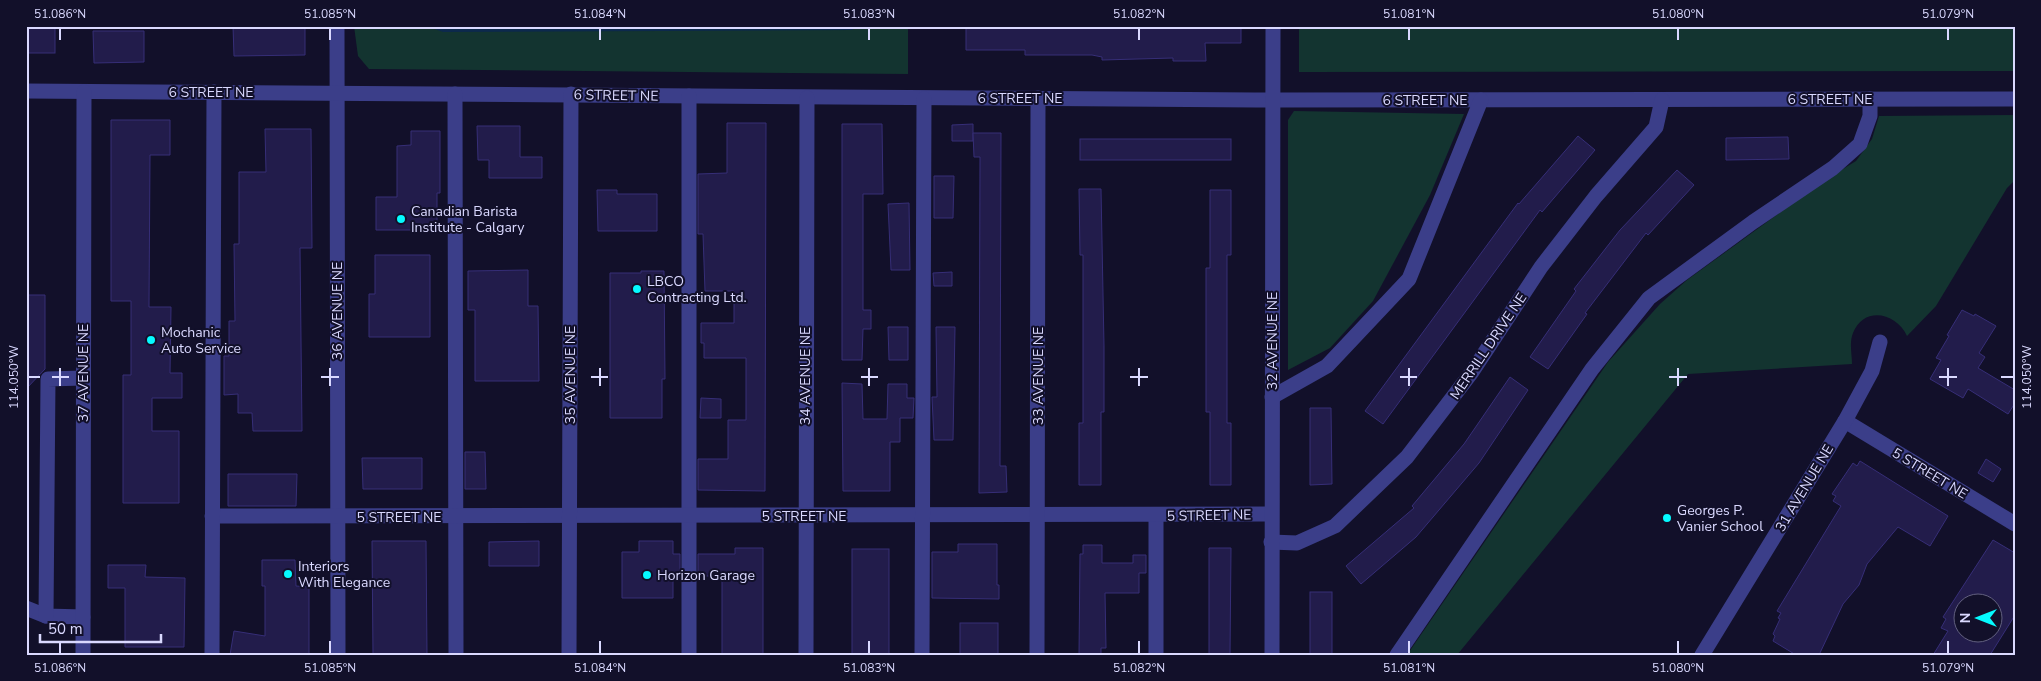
<svg xmlns="http://www.w3.org/2000/svg" width="2041" height="681" font-family="'Nunito Sans',sans-serif">
<style>
.green{fill:#133430}
.water{fill:#0c294d}
.building{fill:#221c4b;stroke:#362e77;fill-rule:evenodd}
.lines{fill:none;stroke-linecap:round;stroke-linejoin:round}
.minor{stroke:#3b3e89;stroke-width:15}
.ticks{fill:none;stroke:#dad9ff;stroke-width:2}
.poi-dot{fill:#05faff;stroke:#12102a;stroke-width:2}
.labels{text-anchor:middle;stroke-width:4;stroke-linejoin:round;paint-order:stroke}
.street-label{font-size:14px;fill:#dad9ff;stroke:#12102a}
.poi-label{font-size:14px;fill:#dad9ff;stroke:#12102a;text-anchor:start}
.neatline{fill:none;stroke:#dad9ff;stroke-width:2}
.ticks-label{font-size:12px;text-anchor:middle;fill:#dad9ff}
</style>
<rect width="100%" height="100%" fill="#12102a"/>
<g class="green">
<polygon points="354,26 908,26 908,74 369,69 358,56"/>
<polygon points="1299,26 2015,26 2015,71 1299,72"/>
<polygon points="1294,111 1464,114 1430,195 1373,301 1330,348 1288,370 1288,120"/>
<path d="M2015 115V180L2007 188 1936 306 1907 336C1897 313 1864 305 1853 333 1849 343 1852 354 1852 364L1688 374 1457 655H1407L1608 362 1660 304 1687 280 1825 180 1856 161 1872 139 1879 116Z"/>
</g>
<polygon class="water" points="426,26 863,26 851,30 443,32"/>
<g class="building">
<rect x="26" y="26" width="29" height="27"/>
<polygon points="233,26 305,26 305,55 234,56"/>
<polygon points="966,26 1241,26 1241,43 1205,43 1206,61 1173,61 1173,58 1102,60 1102,57 1092,55 1025,55 1025,50 966,50"/>
<polygon points="93,31 144,31 144,62 94,63"/>
<polygon points="111,120 170,120 170,155 150,155 149,307 171,307 170,373 182,373 182,398 152,398 152,431 179,431 179,503 123,503 123,375 131,375 131,301 111,301"/>
<polygon points="727,123 766,123 765,491 698,490 698,459 728,459 728,420 746,420 746,358 704,358 704,343 701,343 701,323 734,323 734,291 705,291 703,234 698,234 698,174 727,173"/>
<polygon points="842,124 882,124 883,194 863,194 863,310 871,310 871,329 863,329 862,360 842,360"/>
<polygon points="973,124 973,141 952,141 952,125"/>
<polygon points="477,126 520,126 520,157 542,157 542,178 489,178 489,160 478,160"/>
<polygon points="265,129 311,129 312,248 300,248 302,431 253,431 252,413 238,413 238,394 224,395 224,356 229,356 229,321 235,321 234,244 239,244 239,172 266,172"/>
<polygon points="411,131 440,131 440,193 437,193 437,230 376,230 376,197 397,197 397,146 411,145"/>
<polygon points="973,133 1001,133 1000,466 1006,466 1007,492 979,493 980,157 974,157"/>
<polygon points="1578,136 1595,150 1542,212 1540,210 1383,424 1365,411 1518,203 1519,204"/>
<polygon points="1788,137 1789,159 1726,160 1726,138"/>
<rect x="1080" y="139" width="151" height="21"/>
<polygon points="1677,170 1694,185 1648,235 1646,233 1585,313 1587,314 1548,369 1530,357 1576,291 1574,289 1620,230"/>
<polygon points="934,176 954,176 953,218 934,218"/>
<polygon points="1079,189 1101,189 1104,346 1104,412 1101,412 1101,485 1079,485 1079,423 1083,423 1083,255 1080,255"/>
<polygon points="597,190 617,190 617,194 657,194 657,231 598,231"/>
<polygon points="1210,190 1231,190 1231,255 1227,255 1227,423 1231,423 1231,485 1210,485 1210,412 1206,412 1206,268 1210,268"/>
<polygon points="909,203 910,270 891,270 888,204"/>
<polygon points="375,255 430,255 430,337 369,337 369,294 375,294"/>
<polygon points="528,270 528,306 538,306 539,381 475,381 475,310 468,310 468,271"/>
<polygon points="641,271 664,271 665,379 662,379 662,418 610,418 610,273 641,273"/>
<polygon points="952,272 952,286 934,286 933,273"/>
<polygon points="26,295 45,295 45,369 26,389"/>
<polygon points="1962,310 1974,316 1975,314 1996,326 1979,353 1985,357 1978,368 2015,390 2015,403 2008,414 1968,389 1963,398 1930,379 1941,360 1936,358 1949,336 1947,335"/>
<polygon points="888,327 908,327 908,360 889,360"/>
<polygon points="936,327 955,327 953,440 934,440 932,397 937,397"/>
<polygon points="1510,377 1528,390 1479,463 1416,537 1361,584 1346,566 1414,508 1412,506 1464,444"/>
<polygon points="842,383 862,384 863,419 887,419 888,384 907,384 907,398 914,398 913,418 900,418 900,442 890,442 890,491 843,491"/>
<polygon points="701,398 721,399 721,418 700,418"/>
<polygon points="1310,408 1331,408 1332,484 1310,485"/>
<polygon points="465,452 485,452 486,489 465,489"/>
<polygon points="362,458 422,458 422,489 363,489"/>
<polygon points="1986,459 2001,469 1993,482 1978,473"/>
<polygon points="1860,461 1948,516 1930,546 1898,527 1867,564 1859,585 1843,604 1819,655 1796,655 1773,641 1775,636 1773,634 1780,619 1778,618 1781,613 1777,611 1841,506 1833,501 1836,496 1832,494 1853,463 1857,466"/>
<polygon points="228,474 297,474 296,506 228,506"/>
<path d="M1993 540 2015 553V615L1990 655H1933L1948 631 1941 628 1946 619 1943 617ZM1964 604H1994V634H1964Z"/>
<polygon points="372,541 426,541 427,655 373,655"/>
<polygon points="539,541 539,566 489,566 489,542"/>
<polygon points="639,541 673,541 673,554 680,554 680,576 673,576 673,598 622,598 622,552 639,552"/>
<polygon points="958,544 997,544 997,585 999,585 999,599 932,598 932,552 958,552"/>
<polygon points="1083,545 1102,545 1102,563 1133,563 1133,555 1146,555 1146,573 1139,573 1139,593 1105,593 1106,648 1101,648 1101,655 1079,655 1080,554 1083,554"/>
<polygon points="735,548 763,548 763,655 722,655 722,576 698,576 698,554 735,554"/>
<polygon points="1209,548 1231,548 1230,655 1209,655"/>
<rect x="852" y="549" width="37" height="106"/>
<polygon points="262,560 295,560 296,586 309,587 309,655 230,655 234,631 265,636 265,586 262,586"/>
<polygon points="108,565 146,565 145,577 185,578 184,647 125,647 125,588 108,588"/>
<rect x="1310" y="592" width="22" height="63"/>
<rect x="960" y="623" width="38" height="32"/>
</g>
<g class="lines">
<g class="minor">
<polyline points="337,26 338,655"/>
<polyline points="26,91 1256,100 2015,99"/>
<polyline points="455,94 456,655"/>
<polyline points="689,96 689,655"/>
<polyline points="1272,397 1327,366 1409,279 1481,100"/>
<polyline points="1845,421 2015,524"/>
<polyline points="1156,515 1156,655"/>
<polyline points="212,516 1271,514"/>
<polyline points="1271,542 1297,543 1335,526 1407,457 1472,372 1541,267 1596,196 1656,127 1662,100"/>
<polyline points="26,608 46,616 83,617"/>
<polyline points="46,616 48,379 83,378"/>
<polyline points="83,655 84,92"/>
<polyline points="212,655 214,92"/>
<polyline points="569,655 571,94"/>
<polyline points="806,655 807,98"/>
<polyline points="922,655 924,99"/>
<polyline points="1037,655 1038,98"/>
<polyline points="1272,655 1273,26"/>
<polyline points="1397,655 1592,369 1649,298 1753,222 1833,168 1860,144 1870,116 1870,99"/>
<polyline points="1702,655 1845,421 1872,371 1880,342"/>
</g>
</g>
<path class="ticks" d="M60 28V40M330 28V40M600 28V40M869 28V40M1139 28V40M1409 28V40M1678 28V40M1948 28V40M60 368V386M330 368V386M600 368V386M869 368V386M1139 368V386M1409 368V386M1678 368V386M1948 368V386M28 377H40M52 377H69M321 377H339M591 377H608M861 377H878M1130 377H1148M1400 377H1417M1669 377H1687M1939 377H1957M2001 377H2014M60 641V654M330 641V654M600 641V654M869 641V654M1139 641V654M1409 641V654M1678 641V654M1948 641V654"/>
<g class="poi-dot">
<circle cx="401" cy="219" r="5"/>
<circle cx="637" cy="289" r="5"/>
<circle cx="151" cy="340" r="5"/>
<circle cx="1667" cy="518" r="5"/>
<circle cx="288" cy="574" r="5"/>
<circle cx="647" cy="575" r="5"/>
</g>
<g class="labels">
<g class="street-label">
<text x="211" y="97">6 STREET NE</text>
<text transform="translate(616 95) rotate(1)" y="5">6 STREET NE</text>
<text x="1020" y="103">6 STREET NE</text>
<text x="1830" y="104">6 STREET NE</text>
<text x="1425" y="105">6 STREET NE</text>
<text transform="translate(337 311) rotate(-90)" y="5">36 AVENUE NE</text>
<text transform="translate(1272 341) rotate(-90)" y="5">32 AVENUE NE</text>
<text transform="translate(1488 346) rotate(-56)" y="5">MERRILL DRIVE NE</text>
<text transform="translate(83 373) rotate(-90)" y="5">37 AVENUE NE</text>
<text transform="translate(570 375) rotate(-90)" y="5">35 AVENUE NE</text>
<text transform="translate(805 376) rotate(-90)" y="5">34 AVENUE NE</text>
<text transform="translate(1038 376) rotate(-90)" y="5">33 AVENUE NE</text>
<text transform="translate(1930 473) rotate(31)" y="5">5 STREET NE</text>
<text transform="translate(1804 488) rotate(-59)" y="5">31 AVENUE NE</text>
<text transform="translate(1209 515) rotate(-1)" y="5">5 STREET NE</text>
<text x="804" y="521">5 STREET NE</text>
<text x="399" y="522">5 STREET NE</text>
</g>
<g class="poi-label">
<text x="411" y="216">Canadian Barista<tspan x="411" dy="16">Institute - Calgary</tspan></text>
<text x="647" y="286">LBCO<tspan x="647" dy="16">Contracting Ltd.</tspan></text>
<text x="161" y="337">Mochanic<tspan x="161" dy="16">Auto Service</tspan></text>
<text x="1677" y="515">Georges P.<tspan x="1677" dy="16">Vanier School</tspan></text>
<text x="298" y="571">Interiors<tspan x="298" dy="16">With Elegance</tspan></text>
<text x="657" y="580">Horizon Garage</text>
</g>
</g>
<rect width="2041" height="681" fill="none" stroke="#12102a" stroke-width="55"/>
<g transform="translate(1978 618) rotate(270)"><circle r="24" fill="#12102a" stroke="#62607f"/>
<path d="M0-4L9 19L0 12L-9 19Z" fill="#05faff"/>
<text y="-8" font-size="14" font-weight="bold" text-anchor="middle" fill="#dad9ff">N</text>
</g>
<path d="M40 634v8h121v-8" fill="none" stroke="#dad9ff" stroke-width="2.5"/>
<text x="48" y="634" font-size="15" fill="#dad9ff" stroke="#12102a" stroke-width="4" paint-order="stroke">50 m</text>
<rect x="28" y="28" width="1986" height="626" class="neatline"/>
<g class="ticks-label">
<text x="60" y="18">51.086°N</text>
<text x="330" y="18">51.085°N</text>
<text x="600" y="18">51.084°N</text>
<text x="869" y="18">51.083°N</text>
<text x="1139" y="18">51.082°N</text>
<text x="1409" y="18">51.081°N</text>
<text x="1678" y="18">51.080°N</text>
<text x="1948" y="18">51.079°N</text>
<text transform="translate(2027 377) rotate(-90)" y="4">114.050°W</text>
<text transform="translate(14 377) rotate(-90)" y="4">114.050°W</text>
<text x="60" y="672">51.086°N</text>
<text x="330" y="672">51.085°N</text>
<text x="600" y="672">51.084°N</text>
<text x="869" y="672">51.083°N</text>
<text x="1139" y="672">51.082°N</text>
<text x="1409" y="672">51.081°N</text>
<text x="1678" y="672">51.080°N</text>
<text x="1948" y="672">51.079°N</text>
</g>
</svg>
